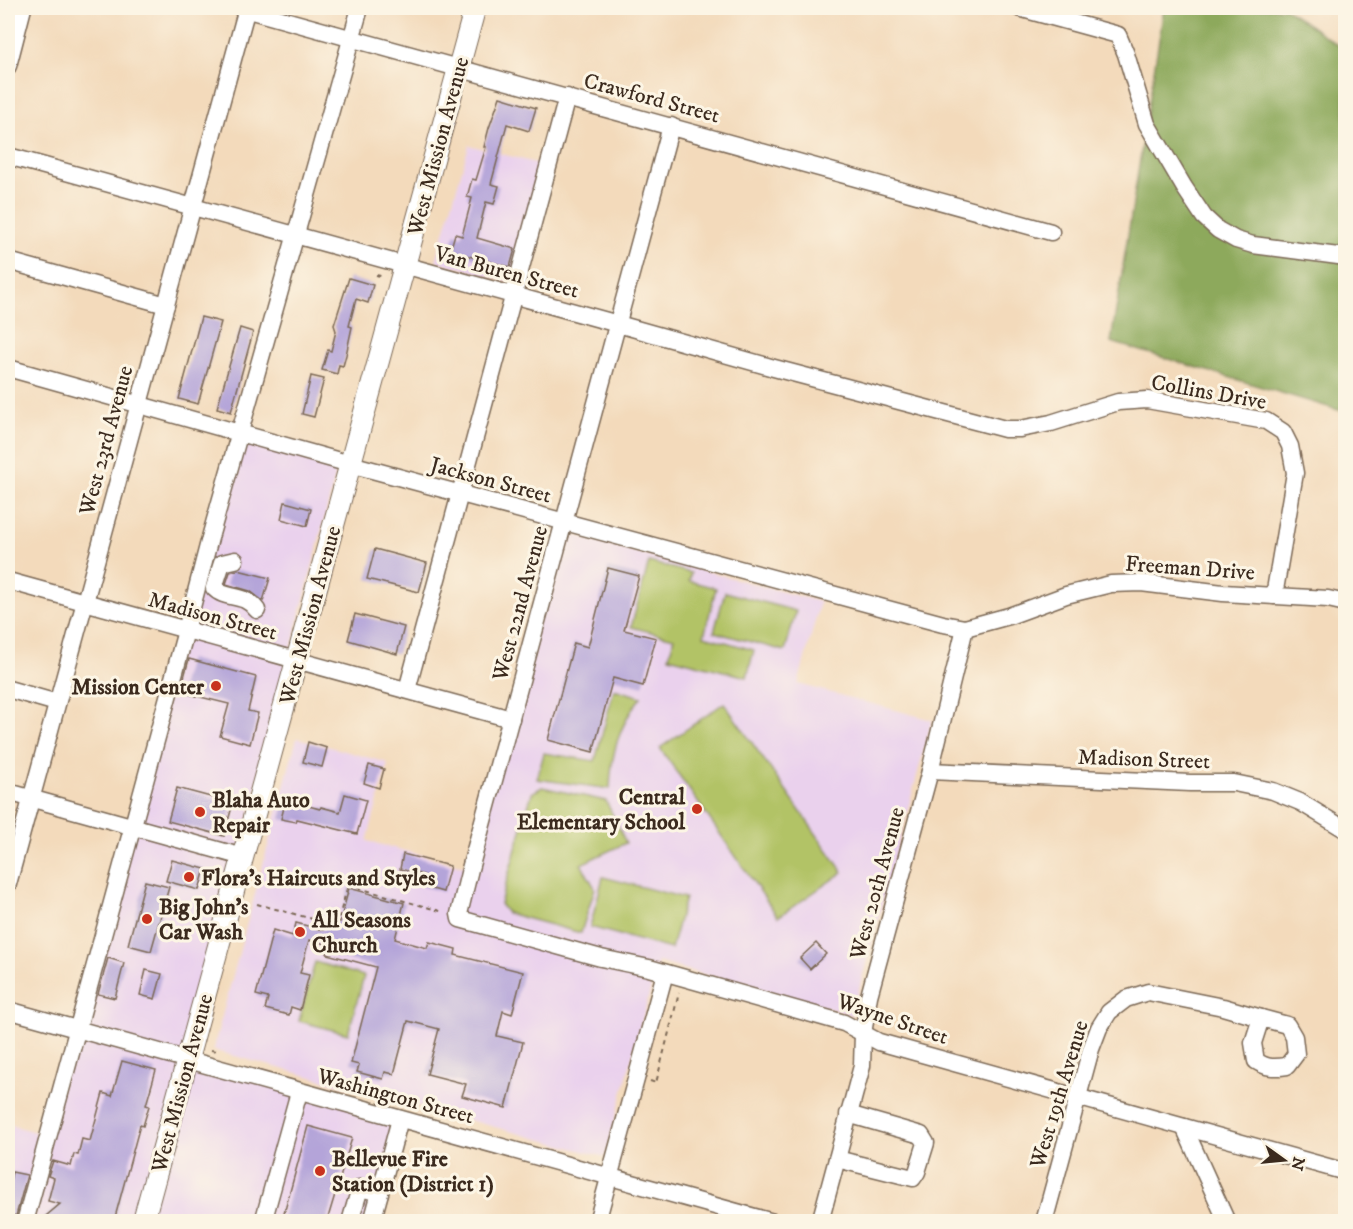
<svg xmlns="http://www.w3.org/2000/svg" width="1353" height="1229" font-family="'IM FELL DW Pica',serif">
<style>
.built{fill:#ead1ed}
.green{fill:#b2c366;stroke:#767642;stroke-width:1.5}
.forest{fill:#8da95b;stroke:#646a3c;stroke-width:1.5}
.building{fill:#b4a4d9}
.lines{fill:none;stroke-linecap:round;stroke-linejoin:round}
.minor-casing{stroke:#7b6855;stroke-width:19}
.major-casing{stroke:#7b6855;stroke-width:23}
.path{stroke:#7b6855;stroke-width:2;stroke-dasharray:4.5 4.5;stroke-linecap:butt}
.minor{stroke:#fff;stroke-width:16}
.major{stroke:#fff;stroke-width:21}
.poi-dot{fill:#c8321e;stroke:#fcf5e5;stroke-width:2}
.labels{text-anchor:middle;stroke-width:6;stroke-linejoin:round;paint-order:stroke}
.street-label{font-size:22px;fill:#3b2a1e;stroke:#fcf5e5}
.poi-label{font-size:22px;font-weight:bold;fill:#3b2a1e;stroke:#fcf5e5;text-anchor:start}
</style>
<rect width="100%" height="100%" fill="#fcf5e5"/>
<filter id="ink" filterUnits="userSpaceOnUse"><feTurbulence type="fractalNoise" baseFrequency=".0167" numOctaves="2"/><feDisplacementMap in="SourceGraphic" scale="12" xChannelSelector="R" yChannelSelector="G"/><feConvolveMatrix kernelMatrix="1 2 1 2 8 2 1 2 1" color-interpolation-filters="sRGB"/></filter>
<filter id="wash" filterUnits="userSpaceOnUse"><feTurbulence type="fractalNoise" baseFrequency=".008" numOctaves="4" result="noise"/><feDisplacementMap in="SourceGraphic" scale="24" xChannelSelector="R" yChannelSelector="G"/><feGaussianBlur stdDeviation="1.35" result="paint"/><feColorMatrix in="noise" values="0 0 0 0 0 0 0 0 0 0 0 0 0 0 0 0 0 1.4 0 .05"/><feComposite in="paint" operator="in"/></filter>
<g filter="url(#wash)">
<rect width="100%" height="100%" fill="#f3dabb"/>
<g class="built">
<polygon points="469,145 549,167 517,284 436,261"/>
<polygon points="240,433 337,469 187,1060 400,1119 372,1221 8,1221 8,1124 48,1136"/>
<polygon points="562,532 820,602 798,684 932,720 852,1015 658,962 605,1157 213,1050 297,738 388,763 367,841 470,868"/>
</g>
<g class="green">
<polygon points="649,562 691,573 689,581 716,588 704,636 754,650 747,677 669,657 674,638 631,627"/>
<polygon points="725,592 796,611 785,651 714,632"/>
<path d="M614 689 641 697C619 725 611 754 610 789L537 779 544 753 595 761Z"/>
<polygon points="724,703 843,872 778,917 660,748"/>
<polygon points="542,787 606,801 626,843 581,864 595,888 581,933 507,913 500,904 532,793"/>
<polygon points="603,877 685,898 671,949 590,927"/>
<polygon points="315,962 364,976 348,1034 299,1021"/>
</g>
<polygon class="forest" points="1164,8 1285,8 1345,50 1345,412 1111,342"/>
<g id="blocks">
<g class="building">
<polygon points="500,97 536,108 529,131 507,124 491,184 499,186 494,204 486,202 477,238 515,249 510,267 450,251 455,234 462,236 472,198 467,197 472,179 476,180 486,147 484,147 489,128"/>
<polygon points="349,278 373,285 368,303 356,299 349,326 352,327 346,355 343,366 339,365 337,374 322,370 328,350 331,351 336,331 334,325"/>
<polygon points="201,317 221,322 198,404 179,399"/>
<polygon points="240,328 253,332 231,412 217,408"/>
<polygon points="311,376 324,379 314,417 302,414"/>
<polygon points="285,502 311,509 307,526 281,519"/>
<polygon points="375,549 427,563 419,592 367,579"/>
<polygon points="608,568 639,576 624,630 656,638 643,686 613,678 593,752 548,740 574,643 588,647"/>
<polygon points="238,570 270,578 263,601 250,591 226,584 230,572"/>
<polygon points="355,614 404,627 397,654 348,640"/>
<polygon points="189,659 256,677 248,711 258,713 250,744 220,736 229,704 180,692"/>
<polygon points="308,742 327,748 322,767 303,762"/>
<polygon points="369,765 384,769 379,788 364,783"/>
<polygon points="177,788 233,803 224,836 168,821"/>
<polygon points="345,794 366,800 357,834 297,819 296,822 281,819 287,796 302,800 301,804 320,809 321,807 340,812"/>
<polygon points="403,854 450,866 443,892 422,886 424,875 400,869"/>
<polygon points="172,860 205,869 199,890 166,881"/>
<polygon points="145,881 169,887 151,951 128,945"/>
<polygon points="349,888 404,903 395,939 427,948 429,942 456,949 455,955 523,972 512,1014 503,1011 497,1036 523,1042 506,1108 462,1096 466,1084 427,1074 439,1029 408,1021 394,1074 385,1072 383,1079 357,1072 359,1065 351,1063 376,967 327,954 330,945 309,940 300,973 309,975 300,1010 291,1007 289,1015 265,1009 268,998 256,995 273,930 293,936 296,923 323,930 326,919 340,922"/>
<polygon points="816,943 826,954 810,969 800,958"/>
<polygon points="108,958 124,963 115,998 98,994"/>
<polygon points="146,970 162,974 155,999 140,995"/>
<polygon points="122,1061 156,1070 146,1105 149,1106 143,1126 140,1125 114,1221 40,1221 60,1204 48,1201 54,1178 48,1176 53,1161 71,1166 74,1154 78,1155 82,1139 90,1141 103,1093 112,1096"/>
<polygon points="308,1126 352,1138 327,1221 282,1221"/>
<polygon points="12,1172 27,1175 16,1216 8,1214 8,1189"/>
</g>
</g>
</g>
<g filter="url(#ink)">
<use href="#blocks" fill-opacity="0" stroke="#7b6855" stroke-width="1.5"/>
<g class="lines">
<g class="minor-casing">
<g id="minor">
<polyline points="241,8 1051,232"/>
<polyline points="1019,8 1118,35 1126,54 1147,124 1184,187 1204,217 1218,230 1236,240 1253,245 1346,257"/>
<polyline points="8,66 23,8"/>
<polyline points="671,126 470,869 459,914 460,919 601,958 649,968 844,1023 879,1042 1346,1172"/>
<polyline points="8,156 618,324 774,368 1005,429 1020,429 1051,423 1118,402 1147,400 1266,421 1283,432 1290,446 1295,473 1274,596"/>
<polyline points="8,261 166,305"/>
<polyline points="8,368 350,464 943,624 965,628 1009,616 1066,595 1111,584 1141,583 1223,593 1328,599 1346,603"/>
<path d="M235 560 222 563 214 588C226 601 243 591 257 610"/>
<polyline points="8,581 511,719"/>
<polyline points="8,689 57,703"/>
<polyline points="407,690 567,97"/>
<polyline points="930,771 1190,783 1234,783 1273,791 1300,802 1346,830"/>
<polyline points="8,792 243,857"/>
<polyline points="8,884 247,8"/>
<polyline points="8,1010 773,1222"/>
<path d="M1261 1018 1287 1025 1294 1037 1296 1054 1287 1066C1274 1068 1267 1068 1256 1061L1253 1043Z"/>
<polyline points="1184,1127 1227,1222"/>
<polyline points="837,1159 913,1178 917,1172 926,1143 921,1135 848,1114"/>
<polyline points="25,1222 184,638 211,534 360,8"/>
<polyline points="263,1222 299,1092"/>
<polyline points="350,1222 360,1188 380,1193"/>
<polyline points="372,1222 400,1119"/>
<polyline points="597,1222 665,973"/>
<polyline points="820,1222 862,1066 863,1034 869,996 930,771 965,628"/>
<polyline points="1044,1222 1091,1049 1099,1028 1109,1012 1126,999 1148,992 1223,1007 1261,1018"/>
</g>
</g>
<g class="major-casing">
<polyline id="major" points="143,1222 475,8"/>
</g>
<g class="path">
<polyline points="376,275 384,277"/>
<polyline points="257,904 324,922 327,913 339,917 348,885 444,912"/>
<polyline points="211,1050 216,1051"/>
<polyline points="650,1081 656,1083 679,993"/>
</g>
<use href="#minor" class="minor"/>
<use href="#major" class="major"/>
</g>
</g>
<g class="poi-dot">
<circle cx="216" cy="686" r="6"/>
<circle cx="697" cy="809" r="6"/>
<circle cx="200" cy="812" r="6"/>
<circle cx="189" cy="877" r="6"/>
<circle cx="147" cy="919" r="6"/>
<circle cx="300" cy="932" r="6"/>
<circle cx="320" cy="1171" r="6"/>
</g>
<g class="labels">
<g class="street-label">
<text transform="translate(652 97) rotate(15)" y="8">Crawford Street</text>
<text transform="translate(437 146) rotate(-75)" y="8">West Mission Avenue</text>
<text transform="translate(507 271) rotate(15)" y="8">Van Buren Street</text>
<text transform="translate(1209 391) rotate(10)" y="8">Collins Drive</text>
<text transform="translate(105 440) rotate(-75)" y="8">West 23rd Avenue</text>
<text transform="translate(491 479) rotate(15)" y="8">Jackson Street</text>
<text transform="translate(1190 567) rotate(4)" y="8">Freeman Drive</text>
<text transform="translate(519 603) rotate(-75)" y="8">West 22nd Avenue</text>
<text transform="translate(213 615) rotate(15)" y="8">Madison Street</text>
<text transform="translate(309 615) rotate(-75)" y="8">West Mission Avenue</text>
<text transform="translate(1144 758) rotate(2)" y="8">Madison Street</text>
<text transform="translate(876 883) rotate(-75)" y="8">West 20th Avenue</text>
<text transform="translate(893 1018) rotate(19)" y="8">Wayne Street</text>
<text transform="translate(181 1083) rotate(-75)" y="8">West Mission Avenue</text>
<text transform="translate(1058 1094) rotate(-73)" y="8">West 19th Avenue</text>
<text transform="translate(396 1095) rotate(15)" y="8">Washington Street</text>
</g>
<g class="poi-label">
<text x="204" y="694" text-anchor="end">Mission Center</text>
<text x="685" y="804" text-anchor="end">Central<tspan x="685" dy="25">Elementary School</tspan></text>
<text x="212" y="807">Blaha Auto<tspan x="212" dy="25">Repair</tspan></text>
<text x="201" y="885">Flora's Haircuts and Styles</text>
<text x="159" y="914">Big John's<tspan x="159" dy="25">Car Wash</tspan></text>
<text x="312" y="927">All Seasons<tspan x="312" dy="25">Church</tspan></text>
<text x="332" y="1166">Bellevue Fire<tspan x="332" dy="25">Station (District 1)</tspan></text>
</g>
</g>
<rect width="1353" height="1229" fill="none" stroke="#fcf5e5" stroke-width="30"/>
<g transform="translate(1284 1160) rotate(105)" stroke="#fcf5e5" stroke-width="4.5" paint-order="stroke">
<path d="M0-4.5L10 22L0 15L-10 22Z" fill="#3b2a1e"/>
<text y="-9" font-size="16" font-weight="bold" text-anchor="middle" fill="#3b2a1e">N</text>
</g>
</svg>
